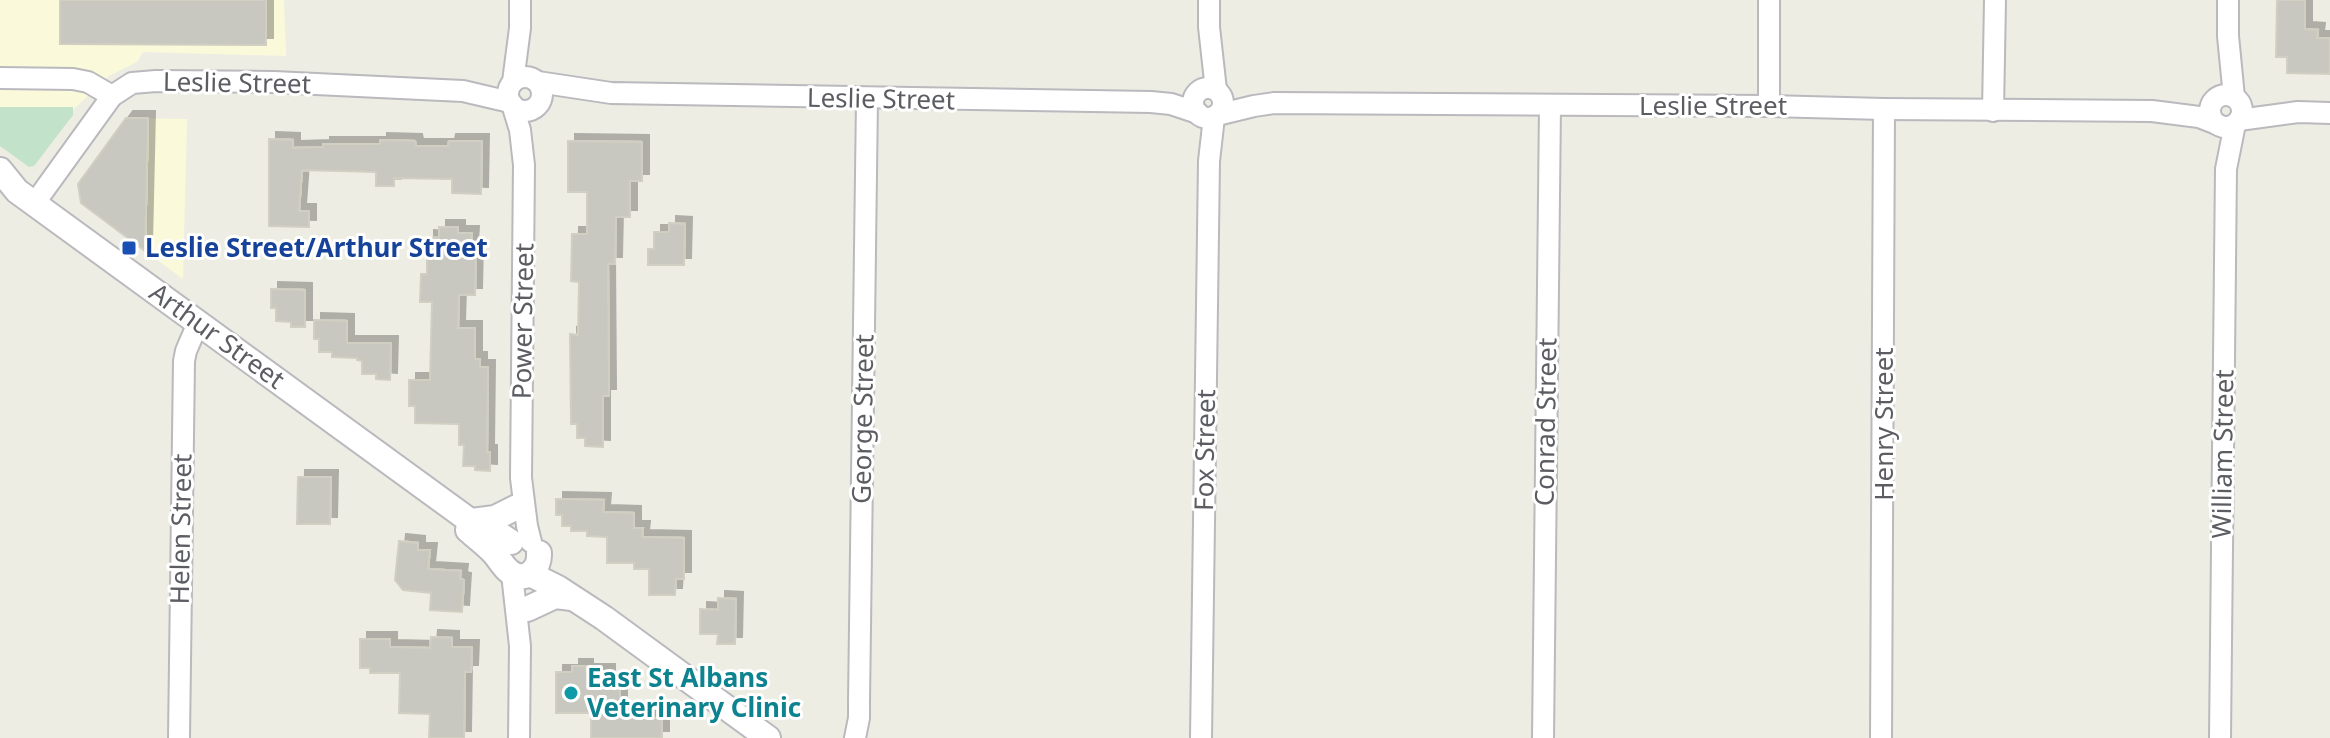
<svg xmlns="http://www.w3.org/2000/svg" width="2330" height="738" font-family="'Noto Sans',sans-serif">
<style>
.commercial{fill:#fafadb}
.green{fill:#c2e2c9}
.building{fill:#c8c7c0;stroke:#d1cfc2;stroke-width:2;filter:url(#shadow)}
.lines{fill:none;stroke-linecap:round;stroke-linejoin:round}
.minor-casing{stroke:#b9b9be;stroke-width:24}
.tertiary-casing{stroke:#b9b9be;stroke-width:28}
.minor{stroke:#fff;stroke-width:20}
.tertiary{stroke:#fff;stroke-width:24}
.transit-dot{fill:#1a4fb4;stroke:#fff;stroke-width:3}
.culture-dot{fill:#0f9aa8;stroke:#fff;stroke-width:3}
.labels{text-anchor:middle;stroke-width:6;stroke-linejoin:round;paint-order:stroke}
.street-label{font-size:26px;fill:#5c5d63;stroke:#fff}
.transit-label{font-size:26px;font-weight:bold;fill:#164399;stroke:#fff;text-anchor:start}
.culture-label{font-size:26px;font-weight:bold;fill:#0d838f;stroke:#fff;text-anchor:start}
</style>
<defs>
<filter id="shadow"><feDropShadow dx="7" dy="-7" stdDeviation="0" flood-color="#0004"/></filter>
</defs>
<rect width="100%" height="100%" fill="#edede4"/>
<g class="commercial">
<polygon points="0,0 284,0 286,56 143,52 137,62 109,76 75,108 34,166 29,167 0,145"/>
<polygon points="126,118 187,119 183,279 81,203 78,184"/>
</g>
<polygon class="green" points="0,107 73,107 73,115 34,166 29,167 0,146"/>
<g class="building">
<polygon points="60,0 266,0 266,45 60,44"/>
<polygon points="2277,0 2305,0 2305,29 2318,30 2317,38 2330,38 2330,74 2287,73 2287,57 2276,57"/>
<polygon points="126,118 148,118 145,251 81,203 78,184"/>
<polygon points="269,139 293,140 293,148 323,147 323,144 380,144 380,140 415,141 416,146 448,146 449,141 482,141 481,194 452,193 452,179 394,178 394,186 376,186 376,172 302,170 299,211 309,211 309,227 269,226"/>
<polygon points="568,141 642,142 642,181 630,181 630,217 616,217 615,264 608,264 609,396 603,396 603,447 585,446 585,438 577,438 577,424 571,424 570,334 578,335 579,282 571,281 572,234 587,234 587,192 568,192"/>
<polygon points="669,223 685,224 684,265 648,265 648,249 654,249 654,232 669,232"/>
<polygon points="439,227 458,227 458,233 472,233 471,247 476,247 475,295 459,295 458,328 475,328 475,359 480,359 480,367 488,367 487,452 490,452 490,471 475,470 475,466 463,466 464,445 459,445 459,424 415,423 415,406 409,406 409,380 430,380 432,302 420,302 421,274 427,274 427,237 439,238"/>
<polygon points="271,289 305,290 305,327 291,327 291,322 276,321 276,308 271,308"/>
<polygon points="314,320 347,321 347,343 391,343 390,380 376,379 376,374 362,374 362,361 357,360 357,358 332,357 332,352 319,352 319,339 314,339"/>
<polygon points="298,477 331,477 330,524 297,524"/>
<polygon points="556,499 604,500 603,512 634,513 634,528 643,528 642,537 684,538 684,579 676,579 675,595 649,595 649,569 634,569 634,563 607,563 607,537 587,536 587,531 571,531 571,526 562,526 562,515 556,515"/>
<polygon points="399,541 418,543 418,550 430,550 428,569 461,571 460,579 464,580 462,612 430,610 431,593 403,590 395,580"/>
<polygon points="718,598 736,599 735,644 717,644 718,634 700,634 700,609 718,610"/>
<polygon points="431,637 452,638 452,647 472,647 471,672 465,672 464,738 429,738 430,714 399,713 400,673 370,673 370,668 360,668 360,639 390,639 390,647 430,648"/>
<polygon points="572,666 586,666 586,671 608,671 608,687 620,687 620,711 643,711 643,718 662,718 662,738 591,738 591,713 556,713 556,672 572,672"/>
</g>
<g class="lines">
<g class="minor-casing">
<g id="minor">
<polyline points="1209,0 1209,27 1216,90"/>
<polyline points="1769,0 1769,106"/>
<polyline points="2228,0 2228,36 2234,97"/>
<circle cx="525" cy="94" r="17"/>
<polyline points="0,78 73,79 88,82 112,96"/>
<polyline points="513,82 520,28 520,0"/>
<polyline points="538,82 611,93 1151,102 1171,104 1198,113"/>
<circle cx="1208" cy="103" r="15"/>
<circle cx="2226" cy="111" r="16"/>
<polyline points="512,104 520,130 524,165 521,478 527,526 531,542"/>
<polyline points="1993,111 1995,0"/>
<polyline points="1217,115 1254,106 1274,103 1769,106 1884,109 2152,111 2199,117 2217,124"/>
<polyline points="2239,120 2298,112 2330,113"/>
<polyline points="34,204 112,96 132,83 156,81 274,82 463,91 510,102"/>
<polyline points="512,574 520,646 519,738"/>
<polyline points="179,738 184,361 186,351 198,323"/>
<polyline points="855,738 859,718 859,702 867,99"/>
<polyline points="1201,738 1209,161 1214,117"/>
<polyline points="1543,738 1550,106"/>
<polyline points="1881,738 1884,109"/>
<polyline points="2220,738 2226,169 2235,124"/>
</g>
</g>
<g class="tertiary-casing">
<g id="tertiary">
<polyline points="0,170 17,191 477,526 502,536 511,542"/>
<polyline points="472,521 495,518 517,507"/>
<path d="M468 530C476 537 485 544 493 552 499 558 503 567 510 572 526 584 540 569 539 553"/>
<polyline points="530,574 558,588 604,618 768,738"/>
<polyline points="527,609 555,596 572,598"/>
</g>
</g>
<use href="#minor" class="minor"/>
<use href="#tertiary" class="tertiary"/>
</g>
<rect class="transit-dot" x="121" y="240" width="16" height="16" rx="4"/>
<circle class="culture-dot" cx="571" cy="693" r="8"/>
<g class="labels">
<g class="street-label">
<text transform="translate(237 83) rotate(1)" y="9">Leslie Street</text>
<text transform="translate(881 99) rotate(1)" y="9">Leslie Street</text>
<text x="1713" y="115">Leslie Street</text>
<text transform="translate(523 321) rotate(-89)" y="9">Power Street</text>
<text transform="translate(217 336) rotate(36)" y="9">Arthur Street</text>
<text transform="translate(863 419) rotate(-89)" y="9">George Street</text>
<text transform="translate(1546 422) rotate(-89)" y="9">Conrad Street</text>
<text transform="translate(1884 424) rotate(-90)" y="9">Henry Street</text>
<text transform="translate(1205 450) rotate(-89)" y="9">Fox Street</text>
<text transform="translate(2223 454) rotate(-89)" y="9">William Street</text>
<text transform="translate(181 529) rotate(-89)" y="9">Helen Street</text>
</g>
<g class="transit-label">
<text x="145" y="257">Leslie Street/Arthur Street</text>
</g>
<g class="culture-label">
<text x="587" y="687">East St Albans<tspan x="587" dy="30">Veterinary Clinic</tspan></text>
</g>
</g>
</svg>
